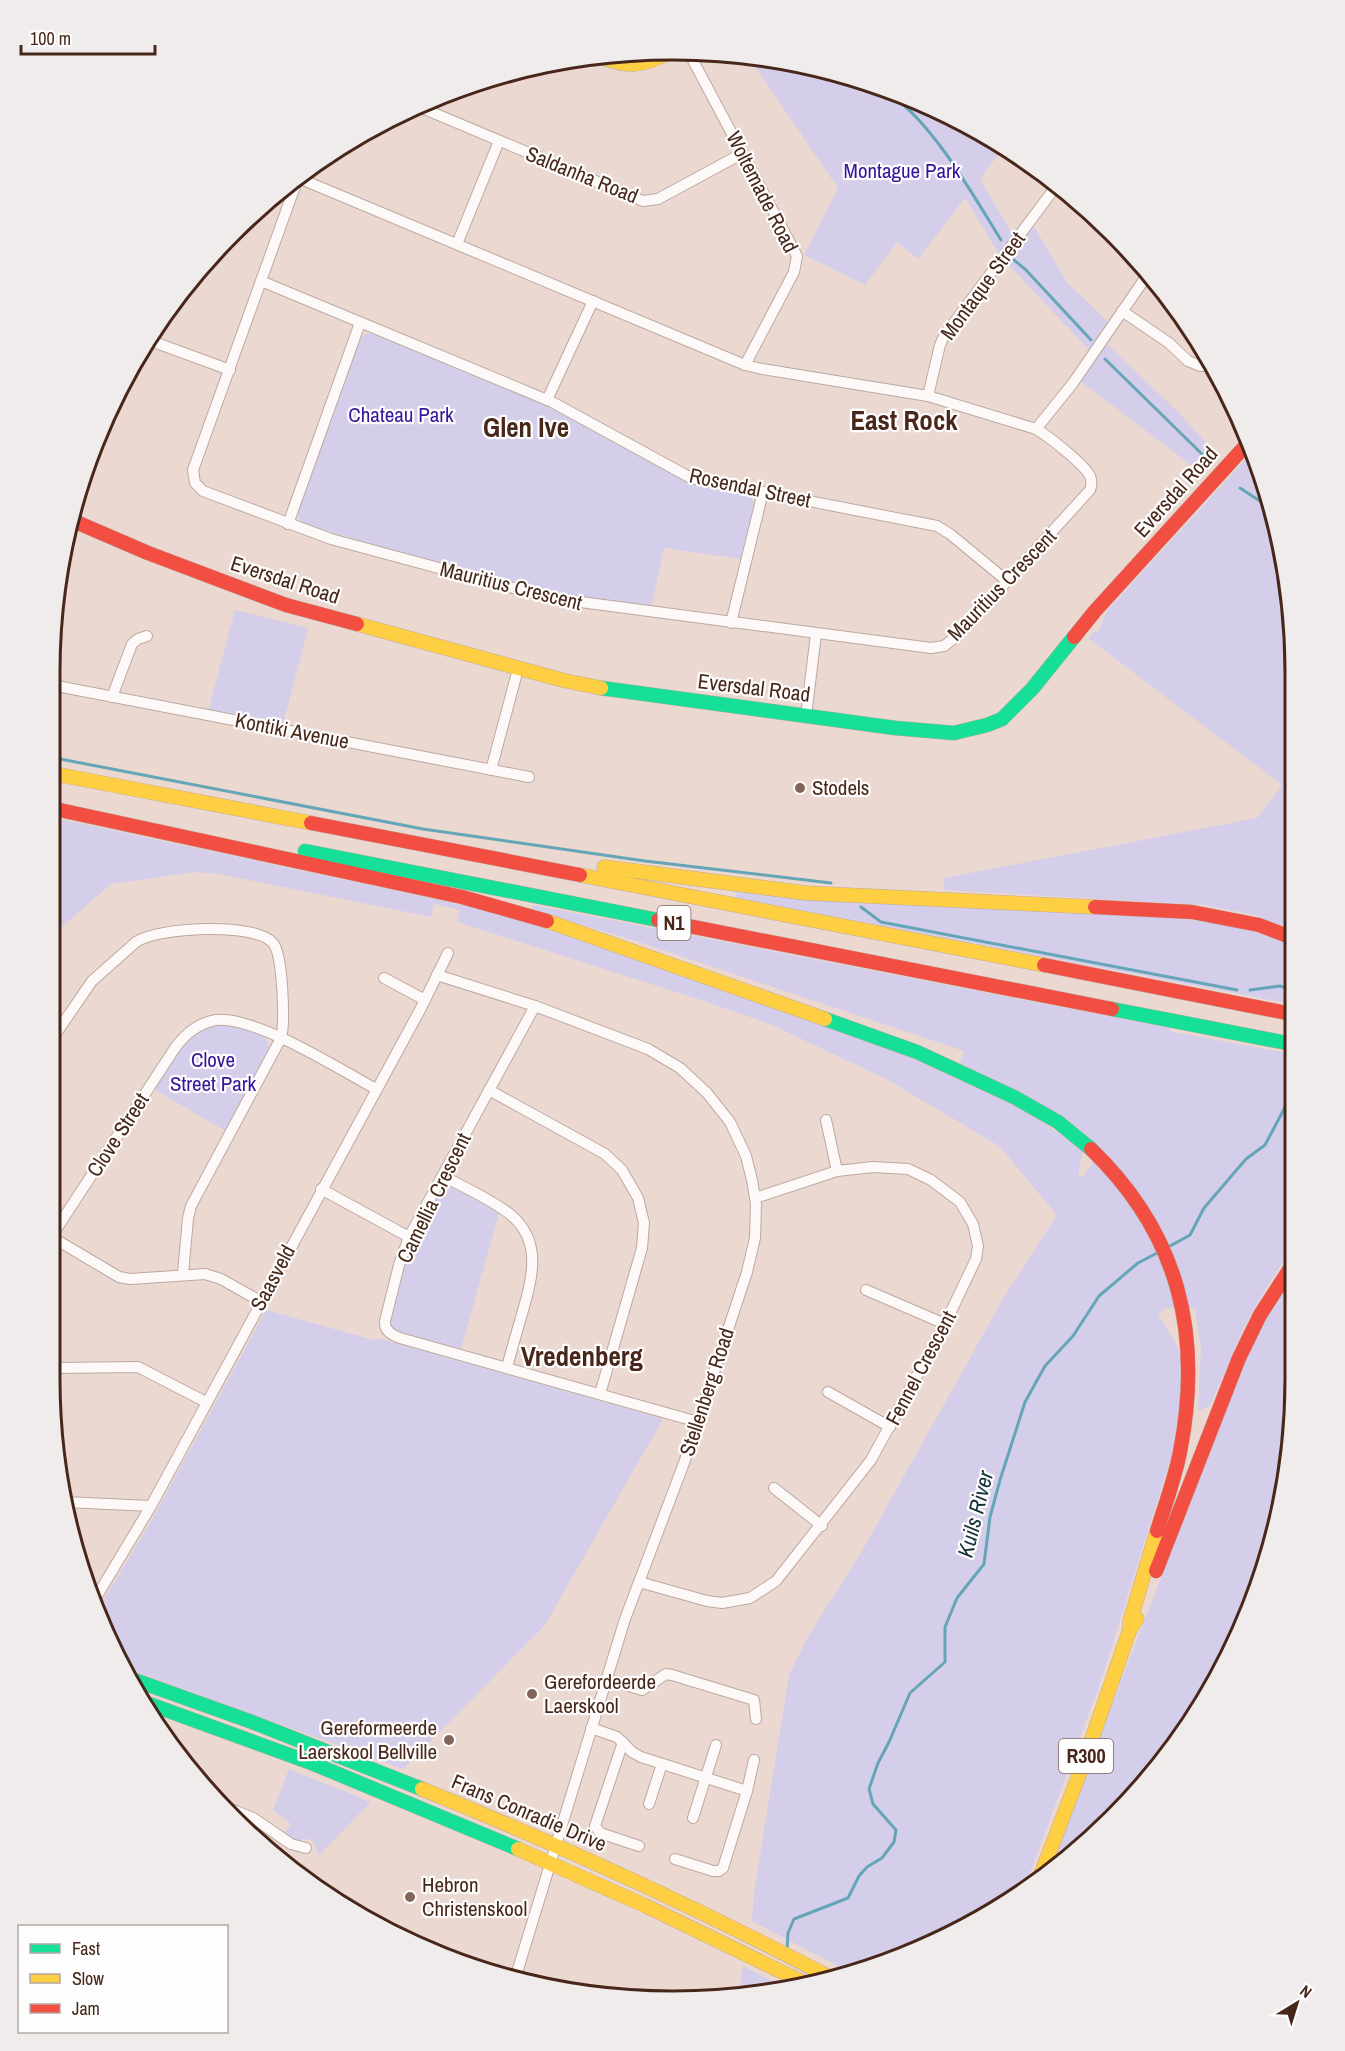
<svg xmlns="http://www.w3.org/2000/svg" width="1345" height="2051" font-family="'Archivo Narrow',sans-serif">
<style>
.green{fill:#d5ceea}
.lines{fill:none;stroke-linecap:round;stroke-linejoin:round}
.stream{stroke:#65a5b8;stroke-width:3}
.street-casing{stroke:#bea89e;stroke-width:12}
.fast-casing{stroke:#bea89e;stroke-width:15}
.slow-casing{stroke:#bea89e;stroke-width:15}
.jam-casing{stroke:#bea89e;stroke-width:15}
.street{stroke:#fcf9f8;stroke-width:10}
.fast{stroke:#16e098;stroke-width:14}
.slow{stroke:#ffcf43;stroke-width:14}
.jam{stroke:#f24e42;stroke-width:14}
.poi-dot{fill:#81655a;stroke:#fdfdfd;stroke-width:2}
.labels{text-anchor:middle;stroke-width:4.5;stroke-linejoin:round;paint-order:stroke}
.shield{fill:#fdfdfd;stroke:#7e675e;stroke-width:1.5}
.shield-label{font-size:20px;font-weight:bold;fill:#48271a}
.park-label{font-size:21px;fill:#38139c;stroke:#fdfdfd}
.street-label{font-size:21px;fill:#48271a;stroke:#fdfdfd}
.poi-label{font-size:21px;fill:#48271a;stroke:#fdfdfd;text-anchor:start}
.water-label{font-size:22px;font-style:italic;fill:#14313a;stroke:#fdfdfd}
.district-label{font-size:27px;font-weight:bold;fill:#48271a;stroke:#fdfdfd}
.rim{fill:none;stroke:#48271a;stroke-width:3}
</style>
<rect width="100%" height="100%" fill="#ebd9d1"/>
<g class="green">
<polygon points="747,55 873,83 984,133 1004,147 980,179 1013,235 999,254 965,198 918,259 897,242 865,285 804,255 838,188"/>
<polygon points="1031,226 1036,230 1067,282 1108,322 1089,350 1005,261"/>
<polygon points="371,333 550,407 684,480 694,484 750,496 753,501 754,506 741,559 664,548 651,608 539,592 303,524 299,518 298,511 359,340 365,334"/>
<polygon points="1105,342 1178,412 1214,451 1196,469 1080,381"/>
<polygon points="1252,452 1274,512 1294,632 1293,929 1254,915 1205,905 944,890 944,878 1257,818 1282,785 1088,638 1094,632 1099,631 1106,612"/>
<polygon points="235,610 308,628 283,725 208,711"/>
<polygon points="55,818 500,913 892,1049 1025,1110 1083,1150 1078,1175 1083,1177 1100,1151 959,1066 964,1051 636,941 532,910 533,905 1170,1028 1169,1031 1292,1054 1291,1250 1264,1291 1244,1327 1210,1406 1198,1411 1201,1348 1195,1308 1166,1308 1158,1314 1181,1353 1180,1402 1172,1454 1101,1681 1023,1892 984,1918 873,1968 853,1974 752,1921 754,1892 789,1675 810,1633 862,1551 1004,1297 1057,1215 999,1146 888,1080 770,1024 704,1001 457,922 460,910 434,904 431,917 219,874 195,872 111,884 55,933"/>
<polygon points="736,892 1175,918 1237,926 1293,945 1292,1004 735,898"/>
<path d="M218 1025C235 1025 268 1028 269 1049L225 1131 154 1089C171 1062 185 1032 218 1025Z"/>
<polygon points="444,1183 499,1213 461,1349 397,1331 390,1326 389,1320 406,1257 419,1230"/>
<polygon points="1291,1274 1290,1460 1263,1578 1231,1654 1141,1790 1046,1877 1247,1353"/>
<polygon points="266,1310 374,1340 382,1339 663,1419 545,1625 403,1769 126,1668 98,1609 153,1518"/>
<polygon points="289,1769 371,1802 319,1855 313,1841 307,1839 295,1841 284,1833 291,1824 273,1810"/>
<polygon points="743,1966 790,1990 739,1993"/>
</g>
<g class="lines">
<g class="stream">
<path d="M867 81C875 86 884 90 891 95 934 125 973 195 1001 240"/>
<polyline points="1014,260 1026,270 1091,340"/>
<polyline points="1105,359 1205,457"/>
<polyline points="1240,488 1274,510"/>
<polyline points="55,758 423,829 645,861 831,883"/>
<polyline points="861,907 881,922 1237,990"/>
<polyline points="1250,990 1280,986 1292,990"/>
<polyline points="1170,1246 1190,1235 1204,1208 1246,1159 1265,1145 1292,1094"/>
<polyline points="787,1950 788,1933 794,1919 848,1898 859,1876 867,1867 882,1858 894,1842 896,1830 873,1804 869,1789 878,1763 889,1742 910,1693 945,1662 945,1627 957,1598 984,1564 990,1517 1000,1480 1025,1402 1045,1366 1073,1336 1099,1296 1138,1263 1159,1252"/>
<polyline points="785,1990 786,1978"/>
</g>
<g class="street-casing">
<g id="street">
<polyline points="689,53 797,256 794,272 745,365"/>
<polyline points="417,106 643,201 658,199 743,153"/>
<path d="M296 177 745 365 762 369 928 396 1036 429C1047 435 1085 465 1090 476 1092 481 1092 485 1090 490L957 636 944 646 931 648 550 598 331 539 203 491 195 483 193 470 298 178"/>
<polyline points="457,244 499,141"/>
<polyline points="261,281 552,402 691,478 937,526 950,534 1007,581"/>
<polyline points="1122,311 1169,343 1188,361 1200,366 1212,366"/>
<polyline points="151,341 230,370"/>
<polyline points="928,396 940,345 944,336 1057,185"/>
<polyline points="547,400 593,301"/>
<polyline points="1036,429 1073,383 1148,274"/>
<polyline points="288,524 360,323"/>
<polyline points="731,623 763,492"/>
<polyline points="55,684 62,687 529,777"/>
<polyline points="112,697 132,644 138,639 147,636"/>
<polyline points="806,716 816,634"/>
<polyline points="491,770 518,669"/>
<polyline points="437,975 535,1006 648,1049 680,1068 707,1093 730,1122 746,1156 752,1180 756,1204 755,1238 747,1272 684,1463 625,1619 515,1979"/>
<polyline points="384,978 425,1000"/>
<path d="M535 1006 409 1237 399 1265 385 1321C384 1330 391 1335 400 1338L698 1422"/>
<path d="M55 1035 92 981 136 942C158 927 255 922 273 943 283 955 285 1023 281 1038L191 1206 188 1218 183 1274"/>
<polyline points="489,1090 605,1154 622,1170 638,1198 644,1223 642,1248 600,1394"/>
<polyline points="826,1120 837,1171"/>
<path d="M443 1176C465 1188 491 1199 511 1215 543 1242 532 1279 522 1314 517 1331 512 1349 507 1367"/>
<polyline points="321,1189 409,1237"/>
<path d="M55 1231 175 1048C185 1034 198 1023 216 1020 256 1016 339 1069 376 1089"/>
<polyline points="55,1239 119,1277 130,1279 205,1274 221,1279 260,1301"/>
<polyline points="866,1290 945,1324"/>
<polyline points="55,1368 138,1367 206,1402"/>
<polyline points="828,1392 890,1427"/>
<polyline points="774,1488 822,1526"/>
<polyline points="65,1502 151,1506"/>
<polyline points="639,1582 707,1601 722,1603 750,1598 776,1581 871,1460 945,1324 976,1259 978,1246 973,1224 960,1202 931,1180 908,1169 873,1167 837,1171 755,1198"/>
<polyline points="94,1601 151,1506 421,1008 448,953"/>
<polyline points="606,1679 642,1690 666,1674 672,1675 754,1700 756,1719"/>
<polyline points="591,1728 617,1737 632,1752 641,1757 747,1791"/>
<polyline points="623,1742 595,1826 600,1833 639,1846"/>
<polyline points="649,1804 662,1764"/>
<polyline points="221,1805 253,1818 291,1844 306,1848"/>
<polyline points="693,1818 716,1745"/>
<polyline points="675,1859 713,1871 719,1871 723,1868 747,1791 754,1760"/>
</g>
</g>
<g class="fast-casing">
<g id="fast">
<polyline points="601,688 895,728 954,733 987,725 1002,719 1032,689 1074,637"/>
<polyline points="305,851 658,920"/>
<polyline points="1112,1009 1292,1044"/>
<polyline points="825,1019 917,1052 1014,1097 1058,1122 1091,1149"/>
<polyline points="132,1679 252,1722 422,1789"/>
<polyline points="144,1702 314,1764 518,1849"/>
</g>
</g>
<g class="slow-casing">
<g id="slow">
<path d="M598 56C628 68 642 67 670 52"/>
<polyline points="357,624 562,680 601,688"/>
<polyline points="55,774 311,823"/>
<polyline points="604,867 806,893 1095,907"/>
<polyline points="580,875 1044,965"/>
<polyline points="547,921 825,1019"/>
<polyline points="1130,1629 1130,1621 1157,1531"/>
<path d="M422 1789C562 1846 700 1909 833 1979"/>
<polyline points="518,1849 646,1906 809,1985"/>
<polyline points="1038,1882 1084,1762 1130,1629 1137,1619"/>
</g>
</g>
<g class="jam-casing">
<g id="jam">
<polyline points="69,519 148,553 286,605 357,624"/>
<polyline points="1074,637 1095,611 1248,443"/>
<polyline points="55,809 462,897 547,921"/>
<polyline points="311,823 580,875"/>
<polyline points="1095,907 1192,912 1259,925 1293,938"/>
<polyline points="658,920 1112,1009"/>
<polyline points="1044,965 1292,1014"/>
<path d="M1091 1149C1179 1234 1203 1334 1180 1452 1175 1478 1165 1505 1157 1531"/>
<polyline points="1156,1571 1239,1358 1260,1315 1291,1267"/>
</g>
</g>
<use href="#street" class="street"/>
<use href="#fast" class="fast"/>
<use href="#slow" class="slow"/>
<use href="#jam" class="jam"/>
</g>
<g class="poi-dot">
<circle cx="800" cy="788" r="6"/>
<circle cx="532" cy="1694" r="6"/>
<circle cx="449" cy="1740" r="6"/>
<circle cx="410" cy="1897" r="6"/>
</g>
<g class="labels">
<g class="shield">
<rect x="657.5" y="906" width="33" height="34" rx="4.5"/>
<rect x="1059" y="1739" width="54" height="34" rx="4.5"/>
</g>
<g class="shield-label">
<text x="674" y="930">N1</text>
<text x="1086" y="1763">R300</text>
</g>
<g class="park-label">
<text x="902" y="178">Montague Park</text>
<text x="401" y="422">Chateau Park</text>
<text x="213" y="1067">Clove<tspan x="213" dy="24">Street Park</tspan></text>
</g>
<g class="street-label">
<text transform="translate(582 175) rotate(22)" y="7">Saldanha Road</text>
<text transform="translate(762 192) rotate(63)" y="7">Woltemade Road</text>
<text transform="translate(983 286) rotate(-54)" y="7">Montaque Street</text>
<text transform="translate(750 488) rotate(12)" y="7">Rosendal Street</text>
<text transform="translate(1176 492) rotate(-48)" y="7">Eversdal Road</text>
<text transform="translate(285 580) rotate(18)" y="7">Eversdal Road</text>
<text transform="translate(1002 585) rotate(-46)" y="7">Mauritius Crescent</text>
<text transform="translate(511 586) rotate(14)" y="7">Mauritius Crescent</text>
<text transform="translate(754 688) rotate(7)" y="7">Eversdal Road</text>
<text transform="translate(292 731) rotate(11)" y="7">Kontiki Avenue</text>
<text transform="translate(118 1135) rotate(-57)" y="7">Clove Street</text>
<text transform="translate(434 1198) rotate(-64)" y="7">Camellia Crescent</text>
<text transform="translate(273 1278) rotate(-62)" y="7">Saasveld</text>
<text transform="translate(921 1368) rotate(-62)" y="7">Fennel Crescent</text>
<text transform="translate(707 1392) rotate(-72)" y="7">Stellenberg Road</text>
<text transform="translate(529 1813) rotate(23)" y="7">Frans Conradie Drive</text>
</g>
<g class="poi-label">
<text x="812" y="795">Stodels</text>
<text x="544" y="1689">Gerefordeerde<tspan x="544" dy="24">Laerskool</tspan></text>
<text x="437" y="1735" text-anchor="end">Gereformeerde<tspan x="437" dy="24">Laerskool Bellville</tspan></text>
<text x="422" y="1892">Hebron<tspan x="422" dy="24">Christenskool</tspan></text>
</g>
<g class="water-label">
<text transform="translate(975 1514) rotate(-76)" y="8">Kuils River</text>
</g>
<g class="district-label">
<text x="904" y="430">East Rock</text>
<text x="526" y="437">Glen Ive</text>
<text x="582" y="1366">Vredenberg</text>
</g>
</g>
<path d="M0 0H1345V2051H0ZM672 60H673A612 612 0 0 1 1285 672V1379A612 612 0 0 1 673 1991H672A612 612 0 0 1 60 1379V672A612 612 0 0 1 672 60Z" fill="#efeceb" fill-rule="evenodd"/>
<path class="rim" d="M672 60H673A612 612 0 0 1 1285 672V1379A612 612 0 0 1 673 1991H672A612 612 0 0 1 60 1379V672A612 612 0 0 1 672 60Z"/>
<rect x="18" y="1925" width="210" height="108" fill="#fdfdfd" stroke="#b5a7a2" stroke-width="1.5"/>
<rect x="30" y="1944" width="30" height="9" fill="#16e098" stroke="#b5a7a2" stroke-width="1.5"/>
<text x="72" y="1955" font-size="18" fill="#48271a">Fast</text>
<rect x="30" y="1974" width="30" height="9" fill="#ffcf43" stroke="#b5a7a2" stroke-width="1.5"/>
<text x="72" y="1985" font-size="18" fill="#48271a">Slow</text>
<rect x="30" y="2004" width="30" height="9" fill="#f24e42" stroke="#b5a7a2" stroke-width="1.5"/>
<text x="72" y="2015" font-size="18" fill="#48271a">Jam</text>
<g transform="translate(1297 2003) rotate(38)" stroke="#fdfdfd" stroke-width="4.5" paint-order="stroke">
<path d="M0-4.5L10 22L0 15L-10 22Z" fill="#48271a"/>
<text y="-9" font-size="16" font-weight="bold" text-anchor="middle" fill="#48271a">N</text>
</g>
<path d="M21 45v9h134v-9" fill="none" stroke="#48271a" stroke-width="3"/>
<text x="30" y="45" font-size="18" fill="#48271a" stroke="#fdfdfd" stroke-width="4.5" paint-order="stroke">100 m</text>
</svg>
